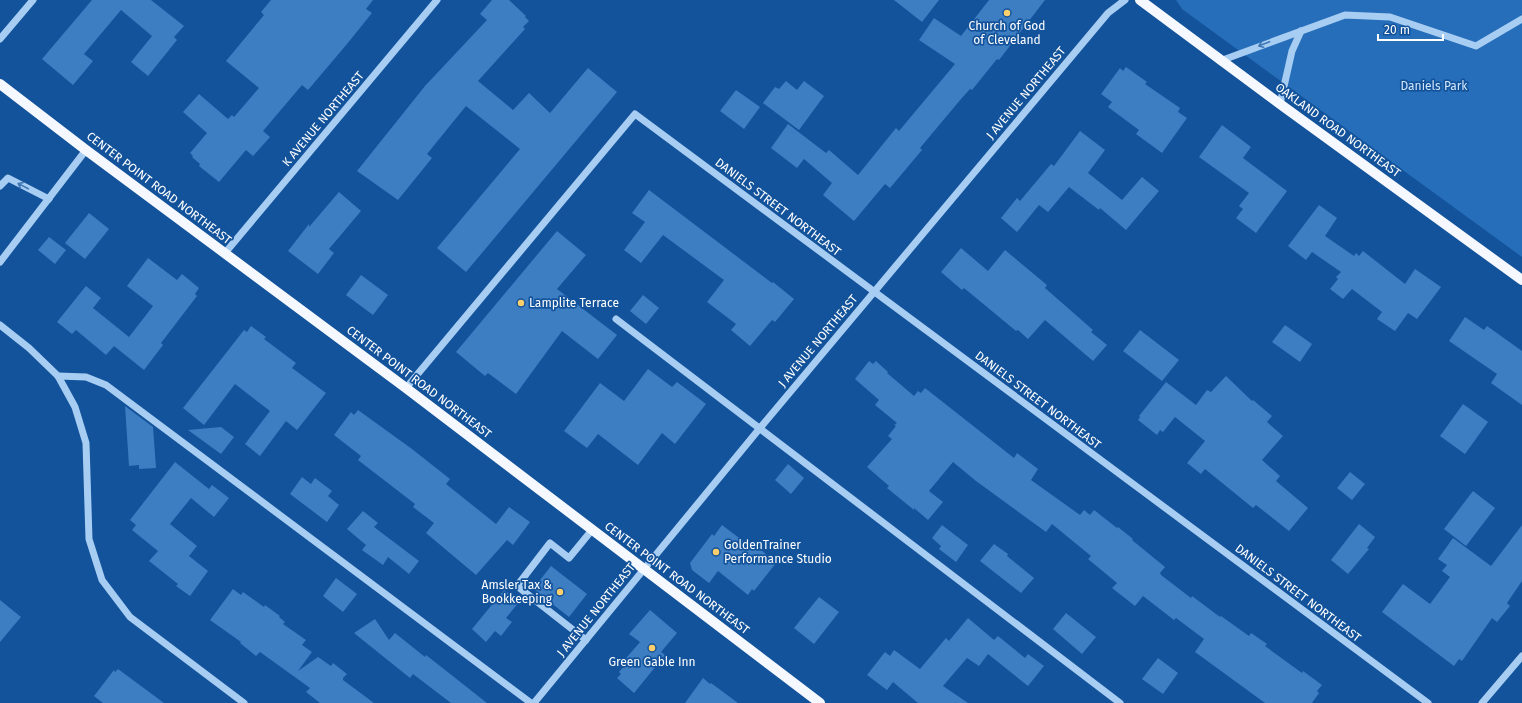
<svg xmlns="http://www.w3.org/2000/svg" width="1522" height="703" font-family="'Fira Sans',sans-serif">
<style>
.green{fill:#266eb9}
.building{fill:#3d7dc2}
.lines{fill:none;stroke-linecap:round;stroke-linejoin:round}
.minor{stroke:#a8cdf3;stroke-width:7}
.major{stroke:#f5f9ff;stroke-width:10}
.oneway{stroke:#4078b5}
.poi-dot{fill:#ffcf6b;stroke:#13539b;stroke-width:1.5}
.labels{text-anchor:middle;stroke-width:3.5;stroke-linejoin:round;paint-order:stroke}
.poi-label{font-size:12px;fill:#fff;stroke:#13539b}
.park-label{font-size:12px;fill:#d1e6fd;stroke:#13539b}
.street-label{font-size:12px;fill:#fff;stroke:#13539b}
</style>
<rect width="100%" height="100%" fill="#13539b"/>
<polygon class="green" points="1176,0 1522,0 1522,257 1182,9"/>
<g class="building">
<polygon points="92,0 151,0 184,26 174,37 177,40 148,76 131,62 152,36 121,10 84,54 93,61 73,85 42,59"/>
<polygon points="271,0 373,0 366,9 372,13 347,44 308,90 302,85 263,131 270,137 253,156 246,150 219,182 199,166 200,164 192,157 193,156 190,153 207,133 183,112 199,94 228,119 232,115 234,117 259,88 226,61 264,15 261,12"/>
<polygon points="492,0 509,0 526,16 525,17 529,21 523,27 525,29 478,81 513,110 529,93 550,113 588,68 617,92 466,272 437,248 520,149 466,106 427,154 432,158 398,200 357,171 425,86 487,20 480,14"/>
<polygon points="894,0 939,0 922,22"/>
<polygon points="989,0 1045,0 999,60 997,59 972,90 970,89 961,99 920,148 922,150 890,188 885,184 854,221 823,195 832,183 804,159 797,168 771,148 788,124 826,153 829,150 858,175 896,128 899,131 955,64 919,40 934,18 961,36"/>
<polygon points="1126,67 1147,82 1145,84 1180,108 1178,112 1187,118 1162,153 1136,134 1139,130 1108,107 1112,102 1101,94 1120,68 1123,71"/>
<polygon points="786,81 797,90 804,81 824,96 799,130 763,103 775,87 779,89"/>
<polygon points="736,90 760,107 744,129 720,111"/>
<polygon points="1222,125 1251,147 1243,158 1287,191 1256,233 1236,218 1243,209 1239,206 1249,193 1199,157"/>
<polygon points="1080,131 1105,150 1088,173 1122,200 1142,177 1159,191 1126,230 1100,208 1099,210 1069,187 1048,212 1039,205 1017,232 1001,218 1017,198 1020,201 1051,164 1054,166"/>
<polygon points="649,190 772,283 773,282 794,299 775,322 772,320 750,346 731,330 736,324 707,302 724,280 663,235 641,263 624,250 645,222 632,213"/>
<polygon points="339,192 361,211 329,249 334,253 318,274 288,251 309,224 309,227"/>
<polygon points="1319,205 1337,218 1325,236 1354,256 1356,253 1359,256 1363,251 1405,284 1415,269 1441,287 1417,319 1408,313 1395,331 1377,319 1382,312 1352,289 1343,299 1330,289 1338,279 1336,277 1341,272 1312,252 1306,260 1288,246"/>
<polygon points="89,213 109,229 85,259 65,243"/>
<polygon points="557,231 586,255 557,289 617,335 598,359 562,331 516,394 488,373 485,376 456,352"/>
<polygon points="49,237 66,250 55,264 38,250"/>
<polygon points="961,248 988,271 1005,250 1047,285 1045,288 1093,330 1091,332 1107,345 1093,361 1045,320 1028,339 1018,330 1016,331 964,288 962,290 941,272"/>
<polygon points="148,258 177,280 182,274 199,288 195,294 197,296 161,343 163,345 144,370 114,346 106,355 76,330 72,334 57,322 86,286 101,298 93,308 129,337 153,306 127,286"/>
<polygon points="361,275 388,295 373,315 346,295"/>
<polygon points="643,295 659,308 646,324 630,311"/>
<polygon points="1465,317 1484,330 1487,326 1522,351 1522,405 1491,383 1497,374 1449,341"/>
<polygon points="1285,325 1312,344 1300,362 1272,342"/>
<polygon points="251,326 266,337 264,339 296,363 292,368 326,393 297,430 286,421 260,456 245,444 270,411 235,384 204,425 183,408 244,330 247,332"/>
<polygon points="1140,330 1179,360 1162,381 1123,351"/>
<polygon points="869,361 873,364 876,361 888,372 887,373 914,396 918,391 921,393 925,388 1014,458 1017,453 1038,469 1031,480 1080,515 1084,510 1090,515 1094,510 1117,528 1118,527 1133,539 1132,540 1165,567 1160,573 1161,575 1191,598 1192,596 1220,617 1221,616 1249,636 1251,633 1267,644 1265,646 1302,673 1303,671 1322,685 1317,691 1319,693 1312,703 1265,703 1195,652 1204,639 1176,618 1174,620 1143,596 1135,606 1112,588 1117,583 1088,559 1091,556 1052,524 1046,532 976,481 953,462 929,491 943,502 928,520 914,508 914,510 887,488 889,486 867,467 892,439 888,436 896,426 894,425 897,423 875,405 879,400 855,379"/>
<polygon points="648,369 672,387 677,382 706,404 675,444 662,433 638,465 598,434 587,448 564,431 600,383 624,401"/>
<polygon points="1226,376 1252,401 1253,400 1272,416 1267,422 1283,436 1262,460 1280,476 1276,481 1308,508 1289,531 1256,505 1253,508 1205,469 1201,474 1187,463 1205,441 1175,417 1163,432 1160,430 1157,435 1138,420 1140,417 1139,416 1166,382 1196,405 1207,390 1211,392"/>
<polygon points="1463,404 1488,422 1465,454 1440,436"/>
<polygon points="125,406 153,427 156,468 139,469 139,465 129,466"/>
<polygon points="358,410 412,449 450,479 446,484 496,524 509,507 530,522 513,545 507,540 476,575 426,533 434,523 413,507 415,504 358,460 361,456 334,435 351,412 354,415"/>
<polygon points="221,427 234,437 221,454 188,430"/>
<polygon points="175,462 209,489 212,485 229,498 214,517 191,498 170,524 197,546 189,556 208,571 190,596 176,586 178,584 149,561 158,551 132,530 136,525 130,520"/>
<polygon points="788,464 804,478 791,494 775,480"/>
<polygon points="1350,472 1365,484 1352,500 1337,488"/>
<polygon points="302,477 311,484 315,478 332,491 328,496 339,505 327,522 290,494"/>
<polygon points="1473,491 1495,508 1466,546 1444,529"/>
<polygon points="363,511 378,523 374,527 419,561 409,574 388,557 383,565 362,550 366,545 347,529"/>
<polygon points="1359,524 1375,537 1367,548 1369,549 1348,574 1331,560"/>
<polygon points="722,525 755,550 757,548 759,548 776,563 754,591 752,589 748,595 718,571 709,583 692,570 690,563 712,534 714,536"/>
<polygon points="942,525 968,545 956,562 939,549 941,546 932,538"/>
<polygon points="1522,525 1522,581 1507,603 1510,606 1497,622 1492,618 1462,661 1459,659 1454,666 1382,612 1403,584 1430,604 1450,577 1442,571 1447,565 1438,559 1453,538 1491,566"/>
<polygon points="994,544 1008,554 1007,556 1034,578 1021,593 980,561"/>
<polygon points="551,566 587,594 569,617 533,589"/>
<polygon points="336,578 357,594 343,612 323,596"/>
<polygon points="233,589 241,595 243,592 264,607 265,605 280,616 279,617 285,622 283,624 306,640 302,645 312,652 298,671 318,657 331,666 333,663 347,674 343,678 343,680 374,703 320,703 306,692 310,688 260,652 256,656 240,643 241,642 210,620"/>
<polygon points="504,590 519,602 506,618 512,622 501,636 495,631 486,642 472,629"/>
<polygon points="819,597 839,612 814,644 794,628"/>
<polygon points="0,600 21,617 0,642"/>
<polygon points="650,610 677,633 661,652 665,655 634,693 617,678 621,674 619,672 624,666 621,664 640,642 629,634"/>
<polygon points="1066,613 1096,637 1082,654 1053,629"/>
<polygon points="968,618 994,640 998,636 1025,658 1028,654 1044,666 1028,686 988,654 979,666 967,658 943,686 968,703 918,703 893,682 887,690 867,675 885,652 890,656 894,650 920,669 946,638 949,641"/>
<polygon points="375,619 389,640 395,633 425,657 426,655 487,703 451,703 413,674 410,678 354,633"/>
<polygon points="1158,658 1178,673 1163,694 1142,679"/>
<polygon points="118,669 164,703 103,703 94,696 114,670 115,672"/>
<polygon points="703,678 710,684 711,683 738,703 685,703"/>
</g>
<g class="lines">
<g class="minor">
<polyline points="0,39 33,0"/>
<polyline points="1220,61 1345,15 1390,17 1476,46 1522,19"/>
<polyline points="1280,104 1292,51 1301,31"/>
<polyline points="0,186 8,178 49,199"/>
<polyline points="225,253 437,0"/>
<polyline points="0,262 86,150"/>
<polyline points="616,319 1120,703"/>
<polyline points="0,325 29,348 58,376 75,407 86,443 89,539 102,580 130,617 244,703"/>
<polyline points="58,376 86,377 106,385 531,703"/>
<polyline points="406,388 635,114 1428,703"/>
<polyline points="586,640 517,586 550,543 569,558 592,530"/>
<polyline points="534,703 760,428 1108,13 1125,0"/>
<polyline points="1482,703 1522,656"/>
</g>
<g class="major">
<polyline points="1140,0 1280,104 1522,280"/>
<polyline points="0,84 86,150 406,388 820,703"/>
</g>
</g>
<defs><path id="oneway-shaft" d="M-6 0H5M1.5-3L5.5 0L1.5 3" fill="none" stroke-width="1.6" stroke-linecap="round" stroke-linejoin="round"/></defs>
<g class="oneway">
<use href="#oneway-shaft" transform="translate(1264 44) rotate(159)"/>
<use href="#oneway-shaft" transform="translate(23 186) rotate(-152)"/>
</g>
<g class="poi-dot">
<circle cx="1007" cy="13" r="4"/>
<circle cx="521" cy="303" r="4"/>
<circle cx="716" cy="552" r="4"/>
<circle cx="560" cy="592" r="4"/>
<circle cx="652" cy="648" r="4"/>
</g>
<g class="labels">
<g class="poi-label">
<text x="1007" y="30">Church of God<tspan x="1007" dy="14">of Cleveland</tspan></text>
<text x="529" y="307" text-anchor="start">Lamplite Terrace</text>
<text x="724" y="549" text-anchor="start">GoldenTrainer<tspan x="724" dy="14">Performance Studio</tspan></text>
<text x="552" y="589" text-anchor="end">Amsler Tax &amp;<tspan x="552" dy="14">Bookkeeping</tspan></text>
<text x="652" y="666">Green Gable Inn</text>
</g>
<g class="park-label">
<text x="1434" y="90">Daniels Park</text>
</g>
<g class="street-label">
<text transform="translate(1026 93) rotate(-50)" y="4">J AVENUE NORTHEAST</text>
<text transform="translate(323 119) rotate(-50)" y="4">K AVENUE NORTHEAST</text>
<text transform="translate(1338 130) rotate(36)" y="4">OAKLAND ROAD NORTHEAST</text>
<text transform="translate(159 188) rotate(37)" y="4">CENTER POINT ROAD NORTHEAST</text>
<text transform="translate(778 207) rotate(37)" y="4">DANIELS STREET NORTHEAST</text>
<text transform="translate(818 341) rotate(-50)" y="4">J AVENUE NORTHEAST</text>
<text transform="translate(419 382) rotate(37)" y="4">CENTER POINT ROAD NORTHEAST</text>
<text transform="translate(1038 400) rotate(37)" y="4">DANIELS STREET NORTHEAST</text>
<text transform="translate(677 578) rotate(37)" y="4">CENTER POINT ROAD NORTHEAST</text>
<text transform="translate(1298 593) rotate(37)" y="4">DANIELS STREET NORTHEAST</text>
<text transform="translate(596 610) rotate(-51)" y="4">J AVENUE NORTHEAST</text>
</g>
</g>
<path d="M1378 34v6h65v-6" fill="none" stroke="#ffffff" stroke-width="2"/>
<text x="1384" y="34" font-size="12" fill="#ffffff" stroke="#13539b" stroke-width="3" paint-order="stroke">20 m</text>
</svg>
